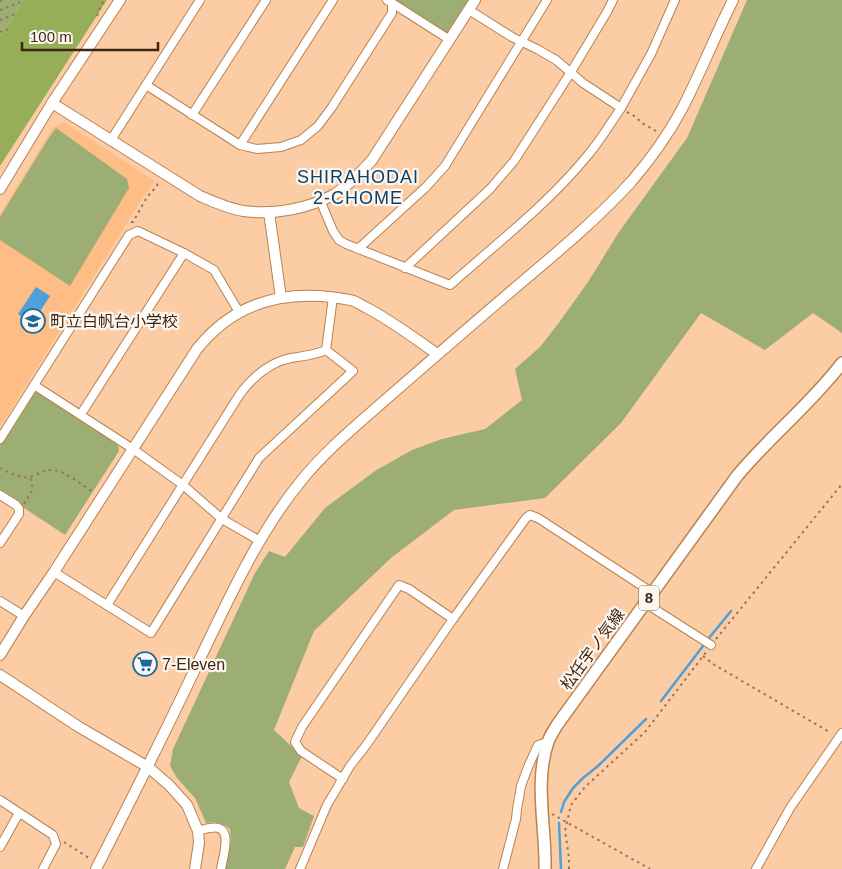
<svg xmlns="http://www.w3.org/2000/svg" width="842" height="869" font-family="Arial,'Noto Sans JP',sans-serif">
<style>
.built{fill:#febd84}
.green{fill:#9cae73}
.forest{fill:#96ae58}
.water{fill:#509fd8}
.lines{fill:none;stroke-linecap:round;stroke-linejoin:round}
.stream{stroke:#509fd8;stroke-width:2.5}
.street-casing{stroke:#b98251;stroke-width:10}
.secondary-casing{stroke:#b98251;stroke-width:12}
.primary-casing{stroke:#b98251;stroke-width:14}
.path{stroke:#977557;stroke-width:2;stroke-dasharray:2.5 4;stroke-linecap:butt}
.street{stroke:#fff;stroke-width:8}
.secondary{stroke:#fff;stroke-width:10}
.primary{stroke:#fff;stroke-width:11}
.labels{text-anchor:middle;stroke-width:4.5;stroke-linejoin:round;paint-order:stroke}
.shield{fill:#fdf6f1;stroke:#776555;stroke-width:1}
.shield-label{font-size:15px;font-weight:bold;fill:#3d2712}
.poi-label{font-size:16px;fill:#3d2712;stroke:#fdf6f1;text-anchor:start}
.street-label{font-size:16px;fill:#3d2712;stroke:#fdf6f1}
.neighbourhood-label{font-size:18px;letter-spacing:1px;fill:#0c4365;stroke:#fdf6f1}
</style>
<rect width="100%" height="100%" fill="#fccca4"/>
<polygon class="built" points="65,123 155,181 143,197 0,427 0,214 53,127"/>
<g class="green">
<polygon points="0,0 23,0 12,20 0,35"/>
<polygon points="393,0 469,0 448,36"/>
<path d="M747 0H842V333L813 313 765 350 701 313 621 423 545 498 454 510 391 558 314 631 274 730 302 756 289 782 299 808 314 816 303 847H295L285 869H225L231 840 230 829C223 823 215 821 206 823L195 798 177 778 170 766 173 749 255 573 269 551 285 557 325 508 375 471 412 450 442 439 485 429 522 400 515 369 540 347 558 324 588 282 619 232 687 138Z"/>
<polygon points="56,128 127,179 129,188 70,286 0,240 0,217 48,139"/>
<polygon points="38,391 118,444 119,451 65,535 0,492 0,445 33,392"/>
</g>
<polygon class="forest" points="23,0 107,0 0,166 0,35 12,20"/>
<polygon class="water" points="36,287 50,296 32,324 18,314"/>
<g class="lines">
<g class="stream">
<polyline points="709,638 731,611"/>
<polyline points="661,701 703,646"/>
<polyline points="561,812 564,802 573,788 583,778 598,766 646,719"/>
<polyline points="559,823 561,869"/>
</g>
<g class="street-casing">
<g id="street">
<polyline points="392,3 450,40"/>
<polyline points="146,85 240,145 257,149 281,147 301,140 318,126 332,107 392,13 392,3 387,0"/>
<polyline points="621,108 651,54 675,0"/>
<polyline points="192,115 266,0"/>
<polyline points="111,140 200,0"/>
<polyline points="240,145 333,0"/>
<path d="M320 200 333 231 339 240 346 244 450 285C496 244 549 203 588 155 600 141 610 124 621 108L583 83 556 60 537 49 512 37 469 10"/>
<polyline points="358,249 426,187 445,166 547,0"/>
<polyline points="405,268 490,189 514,161 571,72 607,12 613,0"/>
<polyline points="34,385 133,449 183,485 222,519 260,541"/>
<polyline points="81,414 184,253"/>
<polyline points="0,439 129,235 138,231 184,253 214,270 239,312"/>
<polyline points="0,495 16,505 19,509 19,514 0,543"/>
<polyline points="54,572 151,633 259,458 353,371 326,350 333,297"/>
<polyline points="0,601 24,616"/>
<polyline points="645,603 711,645"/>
<path d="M107 605 240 394C253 377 269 362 291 358 304 356 315 355 326 350"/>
<polyline points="343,779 301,751 295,742 302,727 399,585 409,589 453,619"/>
<polyline points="0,800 53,835 56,844 43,869"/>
<path d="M198 831C202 830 206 828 210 828 235 823 223 856 221 869"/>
<polyline points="0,847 19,813"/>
<polyline points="300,869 327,805 350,766 367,744 453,619 526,518 530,515 538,518 653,593"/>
<polyline points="503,869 516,819 517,809 521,786 528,767 538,745 548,742"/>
<polyline points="756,869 790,808 842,733"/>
</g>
</g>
<g class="secondary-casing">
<g id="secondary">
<path d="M52 103 200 196C214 202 229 209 244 211 274 215 308 209 335 194 349 185 361 172 372 160L475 0"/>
<polyline points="0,189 52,103 120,0"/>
<polyline points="269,212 281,298"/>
<path d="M0 655 24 616 54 572 197 349C228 310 270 293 320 296 331 297 343 298 354 301 358 303 363 306 367 308 392 321 414 338 437 354"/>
<polyline points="0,675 79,727 148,767 169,785 187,805 198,831 199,843 195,869"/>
<path d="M96 869C130 802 164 735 196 667 227 603 256 536 301 481 325 451 356 426 384 401 430 361 476 321 522 282 560 250 598 218 631 182 650 160 668 135 682 109 700 74 715 36 733 0"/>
</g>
</g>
<g class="primary-casing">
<path id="primary" d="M545 869C546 827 534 782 548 742 550 736 554 730 557 725L737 476C770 436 811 404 842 363"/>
</g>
<g class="path">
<polyline points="0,1 2,0"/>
<polyline points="0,10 21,2"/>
<polyline points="97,16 100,8 104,0"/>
<polyline points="0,20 18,13"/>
<polyline points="0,32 8,29"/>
<polyline points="627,112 636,117 642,123 656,131"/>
<polyline points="131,222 133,222 147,197 157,186 158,180"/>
<path d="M0 468C8 472 19 479 30 477 38 475 43 469 52 470 64 470 82 485 93 492"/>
<polyline points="24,504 33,489 30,477"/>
<polyline points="716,639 842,484"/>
<polyline points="703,656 713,664 831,733"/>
<polyline points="552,814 650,869"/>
<polyline points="64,842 89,858"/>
<polyline points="569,869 569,857 565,831 571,805 585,787 645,732 707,651"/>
</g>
<use href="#street" class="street"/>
<use href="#secondary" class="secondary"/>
<use href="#primary" class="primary"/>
</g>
<defs>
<g id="school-ring" transform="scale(1.25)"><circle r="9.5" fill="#fdf6f1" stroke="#1b6a9c" stroke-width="1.5"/><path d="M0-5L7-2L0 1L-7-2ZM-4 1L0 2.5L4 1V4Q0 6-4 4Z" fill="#1b6a9c"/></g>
<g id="supermarket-ring" transform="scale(1.25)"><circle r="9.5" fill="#fdf6f1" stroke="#1b6a9c" stroke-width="1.5"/><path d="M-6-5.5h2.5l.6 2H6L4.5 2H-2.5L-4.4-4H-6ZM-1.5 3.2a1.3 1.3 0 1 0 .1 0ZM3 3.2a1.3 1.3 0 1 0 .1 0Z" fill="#1b6a9c"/></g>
</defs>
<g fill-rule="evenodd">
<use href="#school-ring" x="33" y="321"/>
<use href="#supermarket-ring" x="145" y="664"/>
</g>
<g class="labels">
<rect class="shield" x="639" y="585.5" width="20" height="25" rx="4"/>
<g class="shield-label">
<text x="649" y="603">8</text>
</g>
<g class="poi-label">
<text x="50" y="327">町立白帆台小学校</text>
<text x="162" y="670">7-Eleven</text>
</g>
<g class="street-label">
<text transform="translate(592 649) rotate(-54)" y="6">松任宇ノ気線</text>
</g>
<g class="neighbourhood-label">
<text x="358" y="183">SHIRAHODAI<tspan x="358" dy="21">2-CHOME</tspan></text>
</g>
</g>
<path d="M22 42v8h136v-8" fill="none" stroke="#3d2712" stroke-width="2.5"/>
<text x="30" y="42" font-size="15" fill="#3d2712" stroke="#fdf6f1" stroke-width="4" paint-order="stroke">100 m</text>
</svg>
